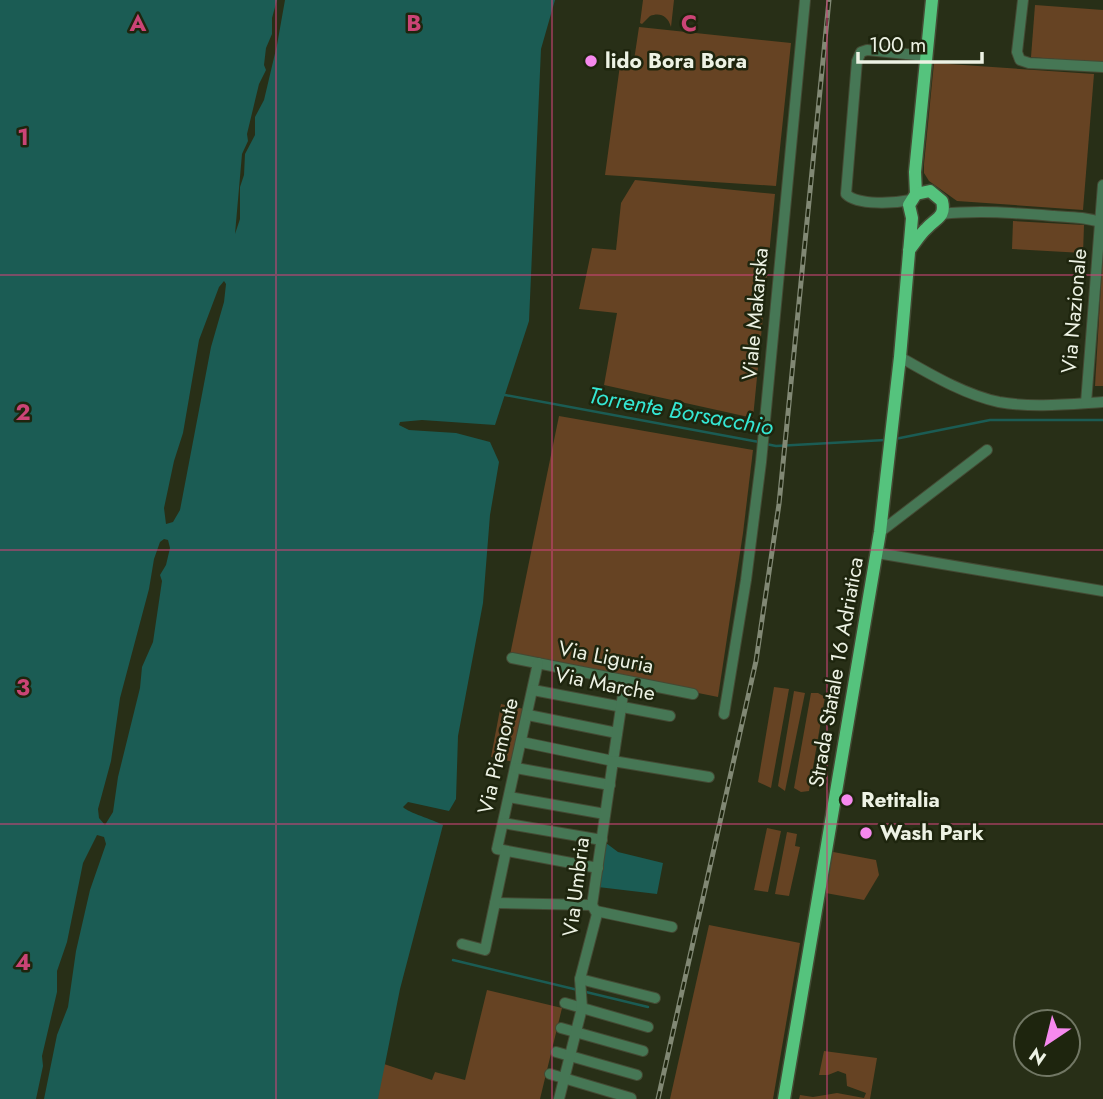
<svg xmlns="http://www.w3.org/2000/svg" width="1103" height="1099" font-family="Jost,sans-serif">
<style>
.green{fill:#664323}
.water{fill:#1b5c54}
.pier{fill:#282f17}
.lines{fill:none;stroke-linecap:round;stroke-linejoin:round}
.stream{stroke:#1b5c54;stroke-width:2.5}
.minor-casing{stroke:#444a34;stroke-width:12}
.major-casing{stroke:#444a34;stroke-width:15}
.minor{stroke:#467755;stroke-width:10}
.major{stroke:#55c37d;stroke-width:12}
.rail-casing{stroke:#818874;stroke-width:5}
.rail{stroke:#1e250e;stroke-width:2.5;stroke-dasharray:8;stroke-linecap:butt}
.grid{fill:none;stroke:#cb4476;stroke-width:2;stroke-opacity:0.55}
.poi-dot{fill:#f689ee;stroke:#1e250e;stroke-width:2.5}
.labels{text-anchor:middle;stroke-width:5;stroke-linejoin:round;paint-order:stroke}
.poi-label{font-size:21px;font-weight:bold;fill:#edf2e4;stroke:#1e250e;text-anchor:start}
.street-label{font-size:21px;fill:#edf2e4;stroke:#1e250e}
.water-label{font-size:23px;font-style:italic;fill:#35e7d4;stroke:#1e250e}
.grid-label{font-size:23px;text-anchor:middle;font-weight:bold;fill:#cb4476;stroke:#1e250e;stroke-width:5;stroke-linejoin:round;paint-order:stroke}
</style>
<rect width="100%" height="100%" fill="#282f17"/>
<g class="green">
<path d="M643 0H674L671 27C668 16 660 12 650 16L642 24 640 23Z"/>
<polygon points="1035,5 1103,10 1103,63 1031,57"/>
<polygon points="639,27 791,43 776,186 605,175 620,65 633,67"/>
<polygon points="934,63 1094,74 1083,210 957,201 929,181 924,173 924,164"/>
<polygon points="635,180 775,194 753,418 604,385 617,313 579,309 592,248 616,250 621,203"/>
<polygon points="1013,221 1084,225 1083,253 1012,249"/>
<polygon points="1103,251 1103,386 1095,386"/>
<polygon points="559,416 753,450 743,533 718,697 510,655"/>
<polygon points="774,687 789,689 771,788 758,782"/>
<polygon points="794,691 805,693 785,791 778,786"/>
<polygon points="811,693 818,693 825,697 809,791 801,792 794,788"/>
<polygon points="501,704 524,709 514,762 491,757"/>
<polygon points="767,828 781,831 768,892 754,890"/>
<polygon points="787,832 797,834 795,846 800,847 789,896 775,894"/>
<polygon points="828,851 876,860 879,875 864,900 820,892"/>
<polygon points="709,925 800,943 773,1099 670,1099"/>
<polygon points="487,990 562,1008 540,1099 310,1099 321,1043 432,1080 435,1072 465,1080"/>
<polygon points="824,1051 877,1058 870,1099 799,1099 800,1095 813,1097 837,1093 864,1098 866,1093 847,1086 846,1074 838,1071 828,1075 819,1075"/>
</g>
<g class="water">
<path d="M0 0H555L541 49 529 321 495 425 422 420 400 422 399 425 409 430 456 433 490 442 499 462 490 515 483 603 458 736 456 799 449 811 408 802 403 807C409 813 432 819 443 825L400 989 378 1099H0Z"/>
<polygon points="606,843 618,852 663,863 657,894 598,887"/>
</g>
<g class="pier">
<polygon points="277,0 285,0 277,45 264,100 255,117 255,135 245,154 244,175 240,187 240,219 235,234 242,154 248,141 247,134 259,84 266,70 264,65 266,48 272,34 272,18"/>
<polygon points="224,281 226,284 224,302 211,347 180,510 173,522 166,524 164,508 174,461 183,433 199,340 219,287"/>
<polygon points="164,539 168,540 170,548 166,565 160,575 162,581 153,642 142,667 140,688 118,777 113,812 105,825 99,818 98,809 111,761 120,698 149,589 154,559 160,542"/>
<polygon points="97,835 104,837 106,844 90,890 76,951 68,1007 57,1035 44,1099 36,1099 43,1066 42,1056 57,992 57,971 67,942 83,863"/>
</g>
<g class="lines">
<g class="stream">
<polyline points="505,395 759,442"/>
<polyline points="895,439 990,420 1103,420"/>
<polyline points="766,444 776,446 885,440"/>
<polyline points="453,960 578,990"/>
<polyline points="586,992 648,1007"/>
</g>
<g class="minor-casing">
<g id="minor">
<polyline points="1023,0 1017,52 1020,60 1029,63 1103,67"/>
<path d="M911 200C895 203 858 206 846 194L857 61 861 52 867 50 926 56"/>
<path d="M942 214C979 210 1016 213 1054 216 1070 217 1087 217 1103 223"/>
<path d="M900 357C930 374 965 395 999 402 1032 408 1070 404 1103 402"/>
<polyline points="1086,403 1103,185"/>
<polyline points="880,532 987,450"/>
<polyline points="877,553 1103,591"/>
<polyline points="512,658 693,694"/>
<polyline points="538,663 497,849 598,868"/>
<polyline points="533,690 670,716"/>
<polyline points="724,714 746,580 761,462 805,0"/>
<polyline points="528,715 617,733"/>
<polyline points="522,742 613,761 625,681"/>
<polyline points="516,768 610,785"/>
<polyline points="509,797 605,814"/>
<polyline points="503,823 602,840"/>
<polyline points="495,903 592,905"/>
<polyline points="596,911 672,927"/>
<polyline points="462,944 485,950 506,851"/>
<polyline points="580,979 655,998"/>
<polyline points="565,1003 648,1027"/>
<polyline points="561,1028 643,1051"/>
<polyline points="556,1052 637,1075"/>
<polyline points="550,1074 631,1098"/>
<polyline points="559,1099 582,1008 580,979 597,914 592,905 613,761 709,777"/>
</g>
</g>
<g class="major-casing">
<g id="major">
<polyline points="916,194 915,172 932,0"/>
<path d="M784 1099 880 532 900 357 912 218 909 205 916 194 930 191 942 201C946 217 936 218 927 228 920 234 915 243 909 250"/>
</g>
</g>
<use href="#minor" class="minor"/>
<use href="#major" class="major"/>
<g class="rail-casing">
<polyline id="rail" points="658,1099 756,661 779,504 829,0"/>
</g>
<use href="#rail" class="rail"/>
</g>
<path class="grid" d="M276 0V1099M552 0V1099M827 0V1099M0 275H1103M0 550H1103M0 824H1103"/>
<g class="poi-dot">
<circle cx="591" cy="61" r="7"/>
<circle cx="847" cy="800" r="7"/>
<circle cx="866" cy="833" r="7"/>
</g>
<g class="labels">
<g class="poi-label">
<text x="605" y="68">lido Bora Bora</text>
<text x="861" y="807">Retitalia</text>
<text x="880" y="840">Wash Park</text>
</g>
<g class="street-label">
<text transform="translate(1074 311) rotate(-85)" y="7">Via Nazionale</text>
<text transform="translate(755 314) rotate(-85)" y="7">Viale Makarska</text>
<text transform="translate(606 657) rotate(11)" y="7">Via Liguria</text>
<text transform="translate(836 672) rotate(-80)" y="7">Strada Statale 16 Adriatica</text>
<text transform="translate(605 684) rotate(11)" y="7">Via Marche</text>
<text transform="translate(498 756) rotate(-77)" y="7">Via Piemonte</text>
<text transform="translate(576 887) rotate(-83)" y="7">Via Umbria</text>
</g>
<g class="water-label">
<text transform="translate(681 411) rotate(10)" y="8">Torrente Borsacchio</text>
</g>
</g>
<g class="grid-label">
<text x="138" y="31">A</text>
<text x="414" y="31">B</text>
<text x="689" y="31">C</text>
<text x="23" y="145">1</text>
<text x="23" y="420">2</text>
<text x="23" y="695">3</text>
<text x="23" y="970">4</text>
</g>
<g transform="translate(1047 1043) rotate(215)"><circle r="33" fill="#1e250e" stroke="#717764" stroke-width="2"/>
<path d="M0-5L12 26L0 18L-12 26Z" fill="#f689ee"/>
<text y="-10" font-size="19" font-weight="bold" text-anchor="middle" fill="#edf2e4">N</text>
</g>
<path d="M858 52v10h124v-10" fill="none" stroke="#edf2e4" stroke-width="3.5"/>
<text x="869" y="52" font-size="21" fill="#edf2e4" stroke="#1e250e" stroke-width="5" paint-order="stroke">100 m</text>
</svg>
